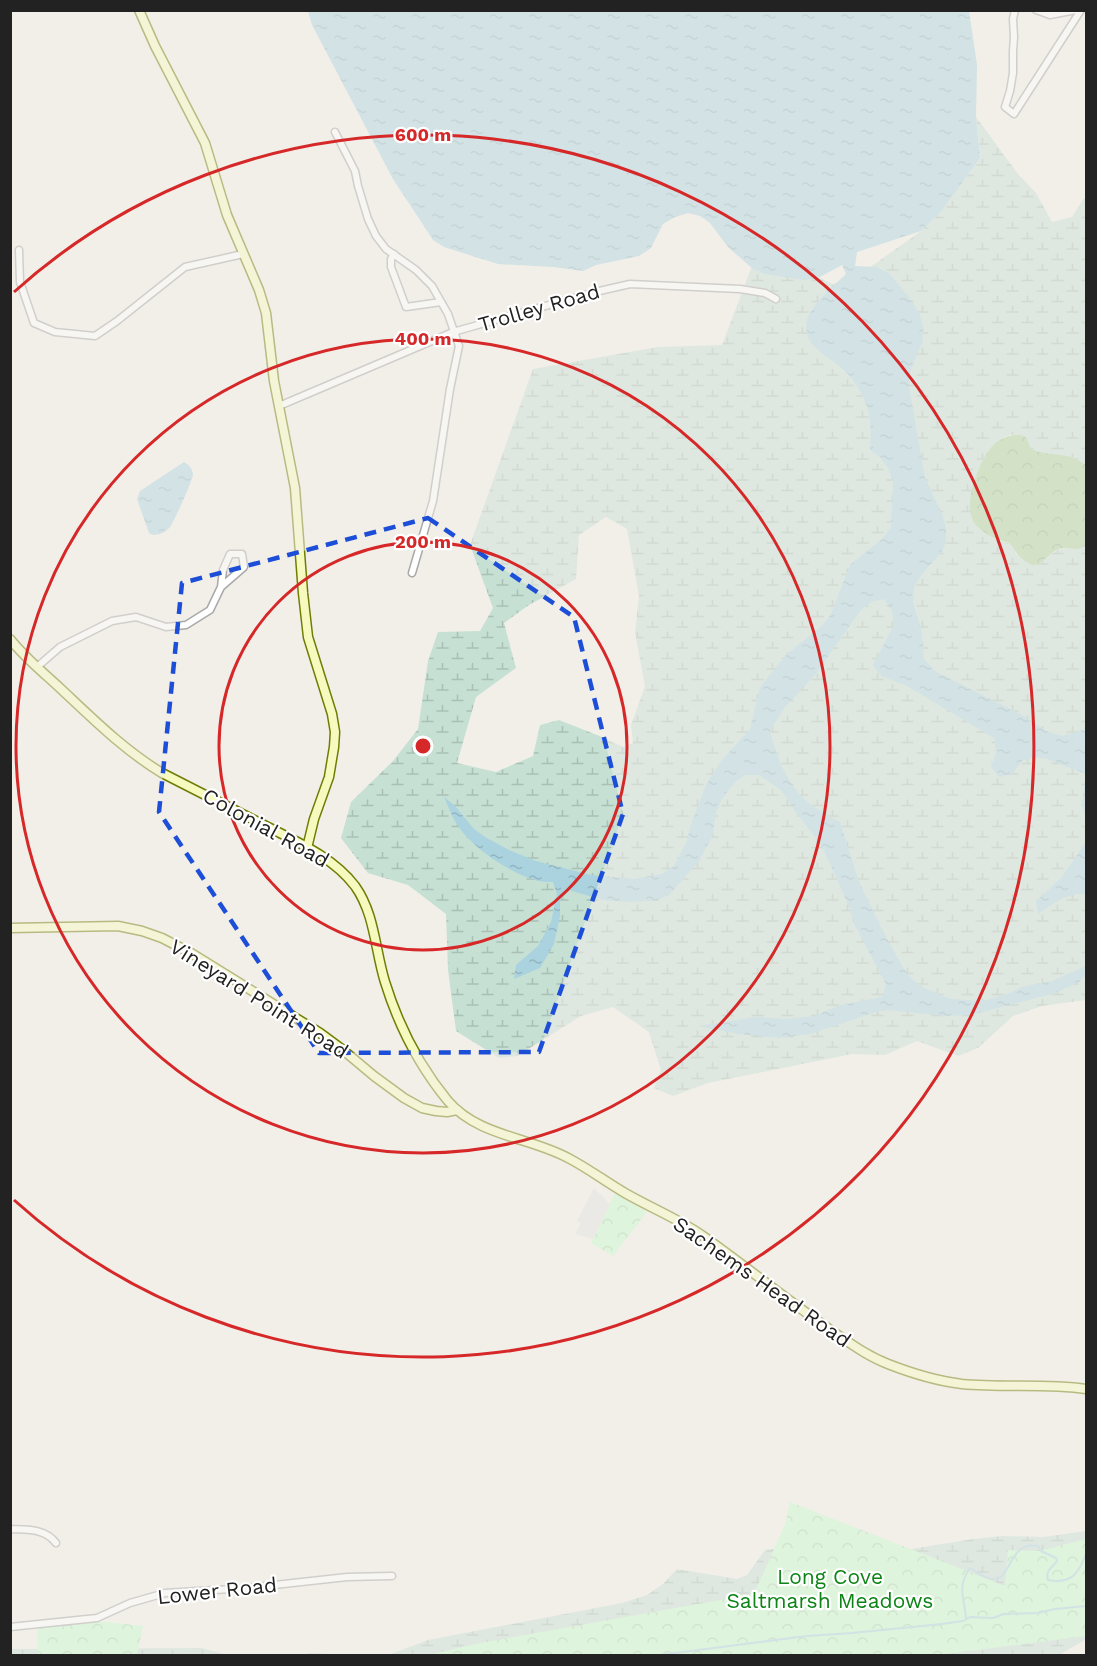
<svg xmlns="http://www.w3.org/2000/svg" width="1097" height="1666" font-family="'Work Sans',sans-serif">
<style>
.forest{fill:url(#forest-crowns)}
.wetland{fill:url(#wetland-marsh);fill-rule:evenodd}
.park{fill:url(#park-crowns)}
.parking{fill:#e2e2e2}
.water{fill:url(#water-ripples)}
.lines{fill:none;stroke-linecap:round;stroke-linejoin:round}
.stream{stroke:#aad3df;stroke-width:2}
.street-casing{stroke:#a9a9a9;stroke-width:9}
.secondary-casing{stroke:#707d05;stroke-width:11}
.street{stroke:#fff;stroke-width:6}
.secondary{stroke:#f7fabf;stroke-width:8}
.marked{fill:none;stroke:#1d4ed8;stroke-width:4.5;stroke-dasharray:12 8;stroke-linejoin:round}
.ring{fill:none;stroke:#d62828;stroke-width:3}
.labels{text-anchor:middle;stroke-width:4.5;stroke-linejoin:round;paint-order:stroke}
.street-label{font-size:21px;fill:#222;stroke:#fff}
.park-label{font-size:21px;fill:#0c8416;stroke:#fff}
.centre{fill:#d62828;stroke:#fff;stroke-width:3}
.ring-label{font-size:18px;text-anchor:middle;font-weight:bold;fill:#d62828;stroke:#fff;stroke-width:4.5;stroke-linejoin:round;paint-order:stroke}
</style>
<defs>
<pattern id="forest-crowns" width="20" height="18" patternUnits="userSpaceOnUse" patternTransform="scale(1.5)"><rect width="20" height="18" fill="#add19e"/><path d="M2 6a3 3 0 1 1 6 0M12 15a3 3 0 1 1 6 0" fill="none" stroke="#95b388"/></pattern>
<pattern id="wetland-marsh" width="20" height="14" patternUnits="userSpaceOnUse" patternTransform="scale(1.5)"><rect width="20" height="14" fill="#c6e0d4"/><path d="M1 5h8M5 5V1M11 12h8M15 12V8" fill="none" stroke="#aac0b6"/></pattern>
<pattern id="park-crowns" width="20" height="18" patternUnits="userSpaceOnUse" patternTransform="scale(1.5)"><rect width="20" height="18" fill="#c8facc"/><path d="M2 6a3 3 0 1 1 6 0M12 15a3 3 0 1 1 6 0" fill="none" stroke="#acd6af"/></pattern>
<pattern id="water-ripples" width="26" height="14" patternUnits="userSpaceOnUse" patternTransform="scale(1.5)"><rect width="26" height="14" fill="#aad3df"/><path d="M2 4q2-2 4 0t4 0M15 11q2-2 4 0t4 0" fill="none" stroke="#92b5bf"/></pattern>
</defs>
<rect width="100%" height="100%" fill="#f2efe9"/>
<path class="forest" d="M1020 434 1026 437 1044 453 1064 454 1077 459 1086 465V545C1078 554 1069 545 1059 549 1051 552 1046 560 1039 564 1027 570 1015 551 1009 543 996 539 982 535 973 522 962 505 979 461 991 447 999 438 1008 436 1020 434Z"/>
<g class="wetland">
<path d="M976 117 1018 174 1036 193 1052 222 1072 217 1084 198 1086 199V465C1070 451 1049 457 1031 449L1026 437C1016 432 1005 435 996 442 980 456 959 508 977 526 982 531 989 536 996 539 1006 543 1013 542 1016 554 1021 557 1026 563 1032 565 1042 567 1050 552 1060 549 1070 546 1078 553 1086 545V1000L1042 1006 1013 1016 978 1048 958 1056 917 1041 885 1055 852 1054 708 1083 673 1096 654 1088 661 1070 649 1032 613 1007 581 1016 517 1056 499 1058 456 1031 448 970 446 914 408 885 368 873 341 838 351 802 393 761 418 729 428 661 438 632 480 631 493 608 470 545 533 369 658 347 722 345 758 250 833 284 872 266 921 231 941 212 980 158ZM606 517 627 529 639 596 635 633 645 686 631 725 633 743 623 747 602 737 559 720 540 725 533 756 496 772 457 763 476 697 516 668 504 623 529 605 576 579 579 535Z"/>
<polygon points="1086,1531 1086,1640 1083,1641 1059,1655 295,1656 311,1653 346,1655 391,1654 428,1640 622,1603 647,1595 663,1584 677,1569 737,1579 747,1575 765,1550 785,1547 862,1557 973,1539 1002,1536 1043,1537"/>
<polygon points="201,1648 228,1655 11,1656 10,1649"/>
</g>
<g class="park">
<polygon points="615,1193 647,1212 613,1256 591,1243"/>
<polygon points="790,1502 1005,1586 1008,1550 1039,1551 1086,1539 1086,1636 930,1656 760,1656 759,1654 748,1656 429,1655 475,1644 754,1594 785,1524"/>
<polygon points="98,1621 143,1626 137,1656 38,1655 37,1628"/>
</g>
<polygon class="parking" points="594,1188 610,1204 593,1239 575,1234 581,1223 577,1221"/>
<g class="water">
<path d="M308 11H969L977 65 976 117 980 158 941 212 921 231 857 252 855 266 876 267 889 273 912 301 919 313 923 327V341L912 366 909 379 910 393 925 478 942 514 946 528V543L940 554 922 574 914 587 913 603 921 628 924 659 935 671 1024 716 1048 732 1062 736 1086 729V820L1082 802 1086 774 1047 759 1034 757 1022 761 1012 774 999 777 991 767 996 753 994 738 907 686 881 676 873 665 894 625 892 611 884 599 871 602 860 611 815 675 785 707 770 731C783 778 794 799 840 822L859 882 884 933 904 969 913 980 924 988 951 999 983 1001 1010 993 1021 987 1052 981 1086 966V975L1078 983 1052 994 971 1015 943 1016 888 1010 876 1012 810 1034 781 1038 738 1034 698 1026 757 1017 785 1019 814 1016 840 1005 882 997 886 984 853 922 850 909 822 846 797 814 781 790 759 775H745L734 783 724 796 717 809 712 837 699 861 669 895 657 900 630 902 603 900 569 890 560 901V916L554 944 540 968 514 979 516 965 538 946 551 922 557 894 553 882C548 882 543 882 539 881 510 874 471 847 456 823 451 815 448 805 444 797L455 806 474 829 485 837 509 850 536 861 591 875 634 879 662 874 674 866 687 841 690 827 706 785 721 761 750 729 760 687 787 654 823 625 831 614 850 565 883 538 891 527 893 482 888 468 880 457 870 450C871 430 872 414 862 395 859 388 852 378 846 372 831 356 801 348 807 320 811 305 835 285 846 274L842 265 818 278 805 280 765 274 753 269 728 247 710 223 700 216 688 213 675 217 663 224 651 248 639 256 596 265 583 271 553 267 498 264 444 247 433 240 393 179 312 25Z"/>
<path d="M184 462C189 465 192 468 193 474 193 480 174 521 170 527 166 532 159 535 153 535L149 533 137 499 140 491Z"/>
<path d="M1086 842V894C1065 893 1055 903 1038 914L1036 901 1061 878Z"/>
</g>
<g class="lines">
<g class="stream">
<path d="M966 1619C965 1598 956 1588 970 1568 977 1572 984 1578 992 1579 1011 1583 1008 1540 1038 1546L1041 1551 1056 1558 1057 1561C1052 1568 1045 1570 1048 1580 1070 1584 1078 1575 1085 1556"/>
<polyline points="652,1656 807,1636 852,1633 942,1624 963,1621 970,1617 993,1618 1004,1614 1038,1613 1055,1609 1086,1606"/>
</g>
<g class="street-casing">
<g id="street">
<polyline points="1015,10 1013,19 1014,37 1013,51 1013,73 1010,91 1005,107 1014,114 1081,10"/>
<polyline points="1036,10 1050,15 1076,10"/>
<polyline points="335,132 355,171 358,186 368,219 376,236 386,249 416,270 432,286 448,314 459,346 450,389 433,501 412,573"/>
<polyline points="19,250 20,282 34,323 55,332 95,336 117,321 185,267 243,254"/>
<polyline points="394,254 391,259 391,267 406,307 441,302"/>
<polyline points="279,406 453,332 595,292 630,284 740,289 765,293 776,299"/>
<polyline points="37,667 60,647 112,621 136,617 166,627 186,625 210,610 221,587 223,570 230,554 242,554 244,567 221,587"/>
<path d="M10 1529C27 1530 45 1528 56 1543"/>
<polyline points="10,1627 97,1618 130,1603 165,1593 248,1588 347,1577 392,1576"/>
</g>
</g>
<g class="secondary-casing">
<g id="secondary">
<polyline points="139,10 155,46 205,143 227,215 259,290 266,313 274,381 295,488 303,593 308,637 332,714 335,732 334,747 329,777 314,819 307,848"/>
<path d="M10 639C25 658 44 673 61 689 93 719 124 750 162 773 195 790 229 807 262 824 295 841 332 856 355 886 375 914 375 950 385 982 398 1024 420 1067 448 1101 479 1137 531 1137 570 1159 589 1169 606 1182 625 1193 651 1208 679 1219 703 1236 747 1267 788 1301 832 1331 850 1343 867 1356 888 1364 911 1373 937 1381 962 1384 1004 1388 1045 1383 1086 1389"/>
<polyline points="10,928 118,926 142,931 162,938 191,953 320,1033 343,1050 374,1076 404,1098 422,1108 436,1111 447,1112 457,1110"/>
</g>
</g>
<use href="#street" class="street"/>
<use href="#secondary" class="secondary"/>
</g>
<path d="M0 0H1097V1666H0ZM428 518 574 617 623 814 539 1052 319 1053 159 812 182 583Z" fill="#f2efe9" fill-opacity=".55" fill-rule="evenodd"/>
<path class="marked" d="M428 518 574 617 623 814 539 1052 319 1053 159 812 182 583Z"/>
<g class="ring">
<circle cx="423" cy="746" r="204"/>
<circle cx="423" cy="746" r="407"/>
<path d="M14 292A611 611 0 1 1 14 1200"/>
</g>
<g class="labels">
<g class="street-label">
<text transform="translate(539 308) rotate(-16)" y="7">Trolley Road</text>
<text transform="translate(266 828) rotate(29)" y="7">Colonial Road</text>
<text transform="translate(259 999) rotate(32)" y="7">Vineyard Point Road</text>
<text transform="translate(762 1282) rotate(35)" y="7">Sachems Head Road</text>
<text transform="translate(217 1591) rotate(-6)" y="7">Lower Road</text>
</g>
<g class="park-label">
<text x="830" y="1584">Long Cove<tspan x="830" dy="24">Saltmarsh Meadows</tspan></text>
</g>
</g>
<circle cx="423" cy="746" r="9" class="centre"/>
<g class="ring-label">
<text x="423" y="141">600 m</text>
<text x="423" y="345">400 m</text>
<text x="423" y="548">200 m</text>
</g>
<rect width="1097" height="1666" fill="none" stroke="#222222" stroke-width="24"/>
</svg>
